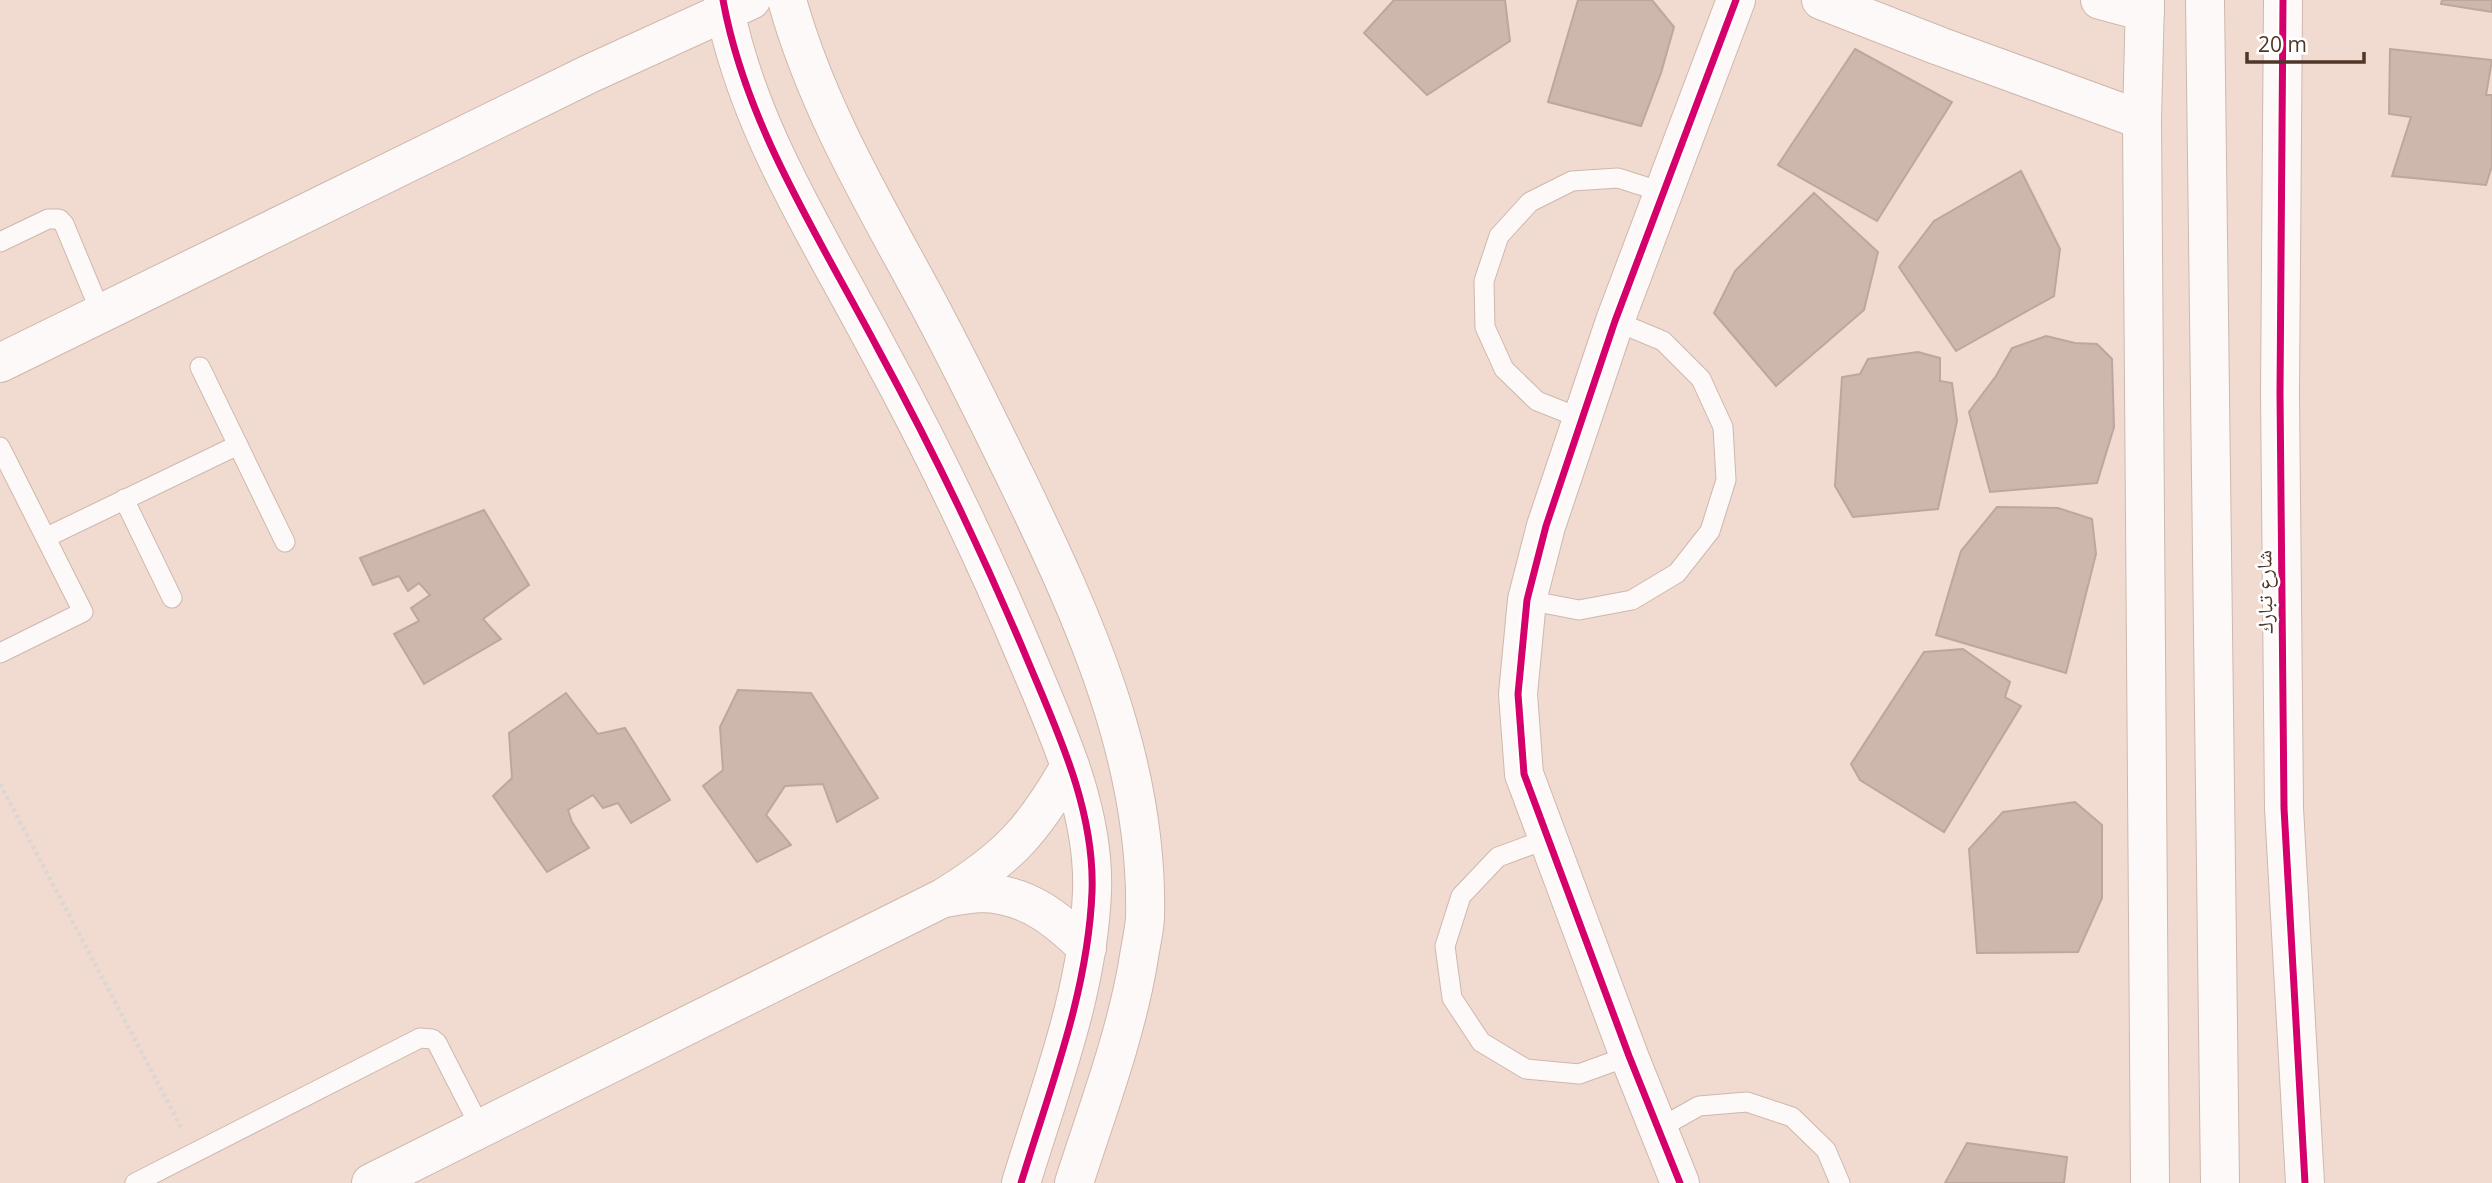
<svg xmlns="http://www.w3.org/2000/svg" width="2492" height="1183" font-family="'Open Sans','Noto Naskh Arabic',sans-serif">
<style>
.building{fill:#cdb6ab;stroke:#bda79c;stroke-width:2}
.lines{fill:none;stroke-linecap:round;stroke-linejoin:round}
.service-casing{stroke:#ceb8ad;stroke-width:21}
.minor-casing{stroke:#ceb8ad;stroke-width:40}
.tertiary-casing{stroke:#ceb8ad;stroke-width:40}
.path{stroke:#ddd6d2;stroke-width:4.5;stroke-dasharray:3.5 3.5;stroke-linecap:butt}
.service{stroke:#fdf9f8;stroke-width:19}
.minor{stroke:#fdf9f8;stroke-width:38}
.tertiary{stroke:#fdf9f8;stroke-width:38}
.cycleway-casing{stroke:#fff;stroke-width:11}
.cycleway{stroke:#d6006c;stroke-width:7}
.labels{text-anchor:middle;stroke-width:5;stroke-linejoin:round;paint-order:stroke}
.street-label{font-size:21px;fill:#503628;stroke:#fff}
</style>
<rect width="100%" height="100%" fill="#f1dacf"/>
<g class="building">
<polygon points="1394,0 1505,0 1510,41 1427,95 1364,33"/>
<polygon points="1578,0 1652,0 1674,27 1661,73 1641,126 1548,102"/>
<polygon points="2442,0 2492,0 2492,12 2441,4"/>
<polygon points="1855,49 1952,102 1877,221 1778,165"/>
<polygon points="2390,49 2492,60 2486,95 2492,95 2492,166 2486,185 2392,176 2411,117 2389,114"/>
<polygon points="2021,171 2060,249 2054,296 1956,351 1899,267 1934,221"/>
<polygon points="1814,193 1878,252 1864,310 1776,386 1714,313 1735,271"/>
<polygon points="2046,336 2075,343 2097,344 2112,359 2114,427 2097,483 1990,492 1969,412 1996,376 2012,348"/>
<polygon points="1918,352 1940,358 1940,381 1952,383 1957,421 1938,509 1853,517 1835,486 1842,377 1860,374 1868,359"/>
<polygon points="1997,507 2058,508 2092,519 2096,554 2066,673 1936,635 1961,551"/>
<polygon points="484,510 529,585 483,619 501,639 424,684 394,634 419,621 411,608 430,595 419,583 408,591 399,576 373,585 360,558"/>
<polygon points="1963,649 2010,682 2005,697 2021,706 1944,832 1860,780 1851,764 1924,652"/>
<polygon points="738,690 811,693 878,798 837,822 823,784 785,786 766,815 791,845 757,862 703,786 723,770 720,727"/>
<polygon points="566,693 598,734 625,728 670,800 631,823 618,803 603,808 593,795 568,810 572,822 589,848 547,872 493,796 512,778 509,733"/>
<polygon points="2075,802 2102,825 2102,898 2078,952 1977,953 1969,849 2003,812"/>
<polygon points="1967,1143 2067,1157 2064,1183 1945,1183"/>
</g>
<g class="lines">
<g class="service-casing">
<g id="service">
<polyline points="0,242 48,219 59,219 64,224 101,313"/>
<polyline points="200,367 285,542"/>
<polyline points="1580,418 1537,401 1504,369 1485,327 1484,281 1499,236 1530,202 1572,181 1618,178 1662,192"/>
<polyline points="0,447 83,612 0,653"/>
<polyline points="124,499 172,598"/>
<polyline points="47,537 238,445"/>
<polyline points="1527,600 1579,610 1632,600 1677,573 1710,531 1726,480 1723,427 1701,379 1663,341 1615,321"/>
<polyline points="1547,839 1498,857 1461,896 1445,946 1452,998 1481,1042 1526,1069 1579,1074 1629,1056"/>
<polyline points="1658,1129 1699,1106 1747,1102 1792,1117 1826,1150 1840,1183"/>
<polyline points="135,1183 420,1038 432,1039 437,1043 480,1127"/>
</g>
</g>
<g class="minor-casing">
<g id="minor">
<path d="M723 0C746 126 819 237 878 349 934 452 985 558 1030 666 1060 737 1095 813 1092 892 1088 992 1050 1088 1021 1183"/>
<path d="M787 0C815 101 867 191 917 283 953 348 985 415 1018 482 1085 621 1149 761 1145 918 1144 933 1140 948 1138 963 1125 1038 1097 1111 1074 1183"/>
<polyline points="1821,0 1939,46 2142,120"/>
<polyline points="2100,0 2145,12"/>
<polyline points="2145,0 2142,120 2150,1183"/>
<polyline points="0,363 589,74 751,0"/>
<path d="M945 898C958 896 971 893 984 893 1028 895 1057 919 1087 948"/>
<path d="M371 1183 943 898C1007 859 1033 831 1070 766"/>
<polyline points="1680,1183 1629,1056 1524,774 1518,694 1527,600 1546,526 1615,321 1736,0"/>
</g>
</g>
<g class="tertiary-casing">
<g id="tertiary">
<polyline points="2205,0 2220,1183"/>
<polyline points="2283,0 2280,393 2284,808 2305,1183"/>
</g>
</g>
<polyline class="path" points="0,784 181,1127"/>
<use href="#service" class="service"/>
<use href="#minor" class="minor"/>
<use href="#tertiary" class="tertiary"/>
<g class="cycleway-casing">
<g id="cycleway">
<path d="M723 0C746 126 819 237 878 349 934 452 985 558 1030 666 1060 737 1095 813 1092 892 1088 992 1050 1088 1021 1183"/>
<polyline points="2283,0 2280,393 2284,808 2305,1183"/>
<polyline points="1680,1183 1629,1056 1524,774 1518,694 1527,600 1546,526 1615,321 1736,0"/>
</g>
</g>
<use href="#cycleway" class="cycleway"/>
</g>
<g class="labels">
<g class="street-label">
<text transform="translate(2265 592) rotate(-91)" y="7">شارع تبارك</text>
</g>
</g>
<path d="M2247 52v10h117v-10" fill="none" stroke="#503628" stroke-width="3.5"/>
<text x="2258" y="52" font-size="21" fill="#503628" stroke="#ffffff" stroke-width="5" paint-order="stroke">20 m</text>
</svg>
